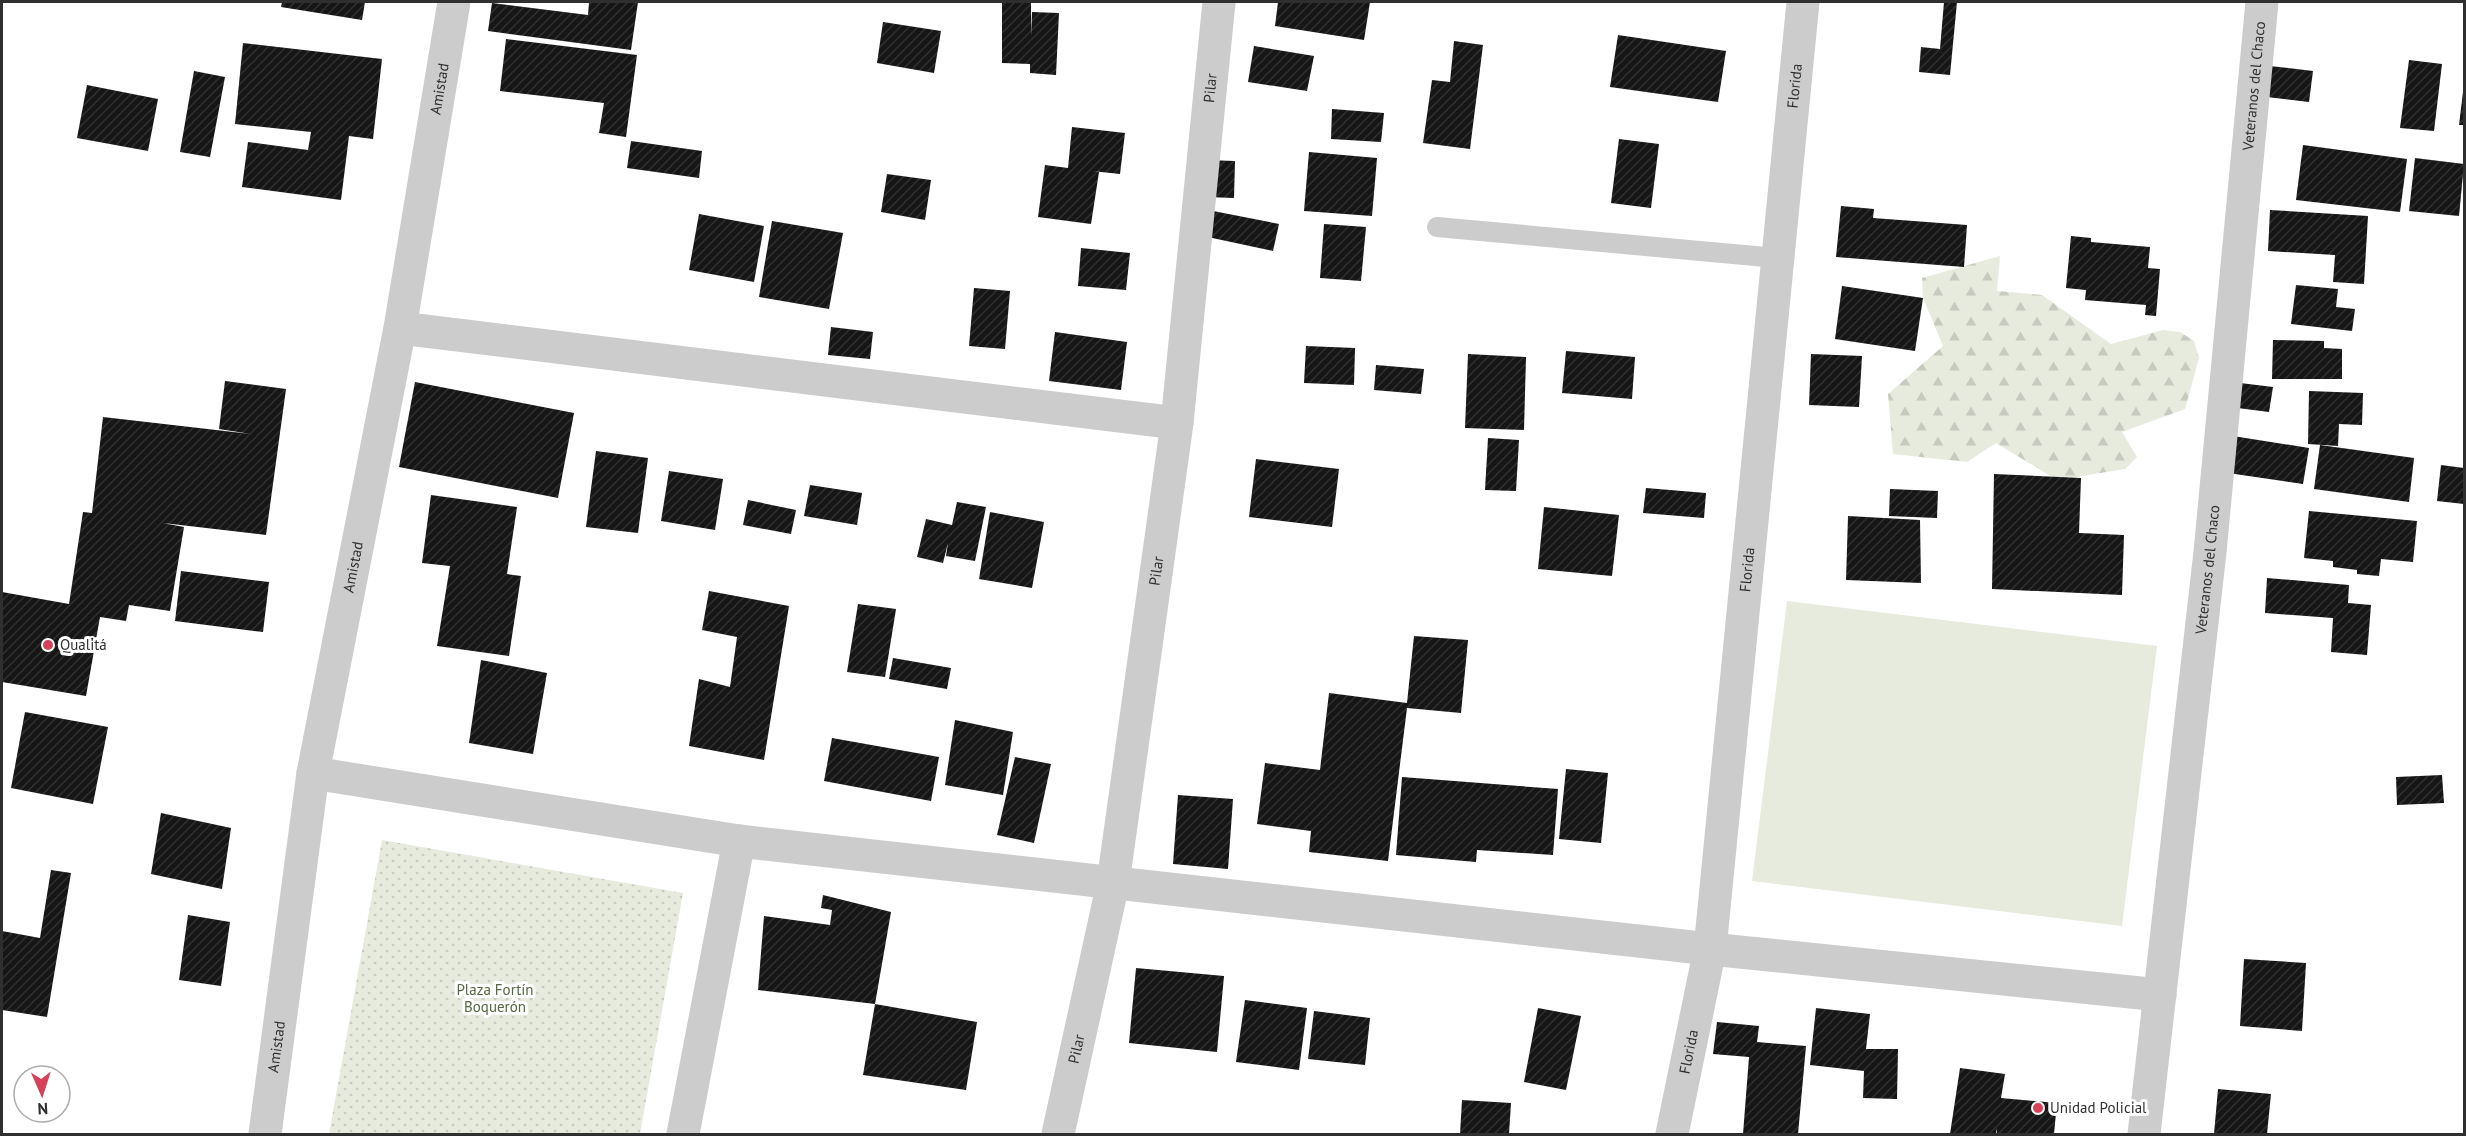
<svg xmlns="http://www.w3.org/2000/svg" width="2466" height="1136" font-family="'PT Sans',sans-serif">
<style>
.grass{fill:#e6ebde}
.forest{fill:url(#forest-firs)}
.park{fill:url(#park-dots)}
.building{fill:url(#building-hatch)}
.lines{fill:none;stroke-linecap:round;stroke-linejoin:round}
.service{stroke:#ccc;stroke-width:20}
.minor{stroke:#ccc;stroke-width:33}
.tertiary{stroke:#ccc;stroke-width:33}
.poi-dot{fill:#d54258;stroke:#fff;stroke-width:2}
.labels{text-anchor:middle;stroke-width:6;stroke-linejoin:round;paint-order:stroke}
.street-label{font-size:15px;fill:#2f2f2f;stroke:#fff}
.poi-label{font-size:15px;fill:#2f2f2f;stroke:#fff;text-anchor:start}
.park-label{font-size:15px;fill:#556740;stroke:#fff}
</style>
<defs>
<pattern id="forest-firs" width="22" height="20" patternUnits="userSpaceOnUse" patternTransform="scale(1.5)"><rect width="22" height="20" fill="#e6ebde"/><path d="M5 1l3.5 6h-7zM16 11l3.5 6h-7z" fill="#c6cabf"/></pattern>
<pattern id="park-dots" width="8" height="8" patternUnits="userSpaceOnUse" patternTransform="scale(1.5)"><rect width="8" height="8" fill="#e6ebde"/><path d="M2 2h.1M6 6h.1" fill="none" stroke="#c6cabf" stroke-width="1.8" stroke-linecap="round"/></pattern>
<pattern id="building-hatch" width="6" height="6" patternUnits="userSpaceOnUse" patternTransform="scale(1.5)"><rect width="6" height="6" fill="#161616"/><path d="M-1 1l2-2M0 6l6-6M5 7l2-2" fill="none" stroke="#303030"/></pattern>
</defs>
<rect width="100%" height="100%" fill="#fff"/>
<polygon class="grass" points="1787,601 2157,646 2122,926 1752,881"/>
<polygon class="forest" points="2000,256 1997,291 2042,295 2111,344 2163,330 2180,332 2194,341 2199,358 2185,409 2122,432 2137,457 2125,469 2057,480 1996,443 1967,462 1893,454 1888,394 1943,346 1923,298 1922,278"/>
<polygon class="park" points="382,840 683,893 640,1134 329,1134"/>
<g class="building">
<polygon points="282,2 365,2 362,20 281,7"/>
<polygon points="589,2 638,2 631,50 488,31 492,3 588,15"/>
<polygon points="1002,2 1031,2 1031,36 1032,12 1059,13 1056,75 1030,73 1030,64 1002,63"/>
<polygon points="1278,2 1370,2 1364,40 1275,26"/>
<polygon points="1944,2 1957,2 1950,75 1919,72 1921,47 1940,49"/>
<polygon points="883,22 941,31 934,73 877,63"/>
<polygon points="1618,35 1726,51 1718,102 1610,87"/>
<polygon points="506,39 637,55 626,137 599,133 604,103 500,91"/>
<polygon points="1454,41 1483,45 1470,149 1423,143 1432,80 1450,82"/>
<polygon points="243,43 382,59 373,139 349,136 341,200 242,187 248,142 308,150 311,132 235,124"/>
<polygon points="1254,46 1314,56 1307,91 1248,82"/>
<polygon points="2409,60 2442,64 2434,131 2400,128"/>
<polygon points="2270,66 2313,71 2309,102 2267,97"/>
<polygon points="194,71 225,77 210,157 180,152"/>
<polygon points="87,85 158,99 148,151 77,138"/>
<polygon points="2463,92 2464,92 2464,125 2459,125"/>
<polygon points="1332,109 1384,113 1381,142 1331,139"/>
<polygon points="1072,127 1125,133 1120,174 1092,171 1099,172 1091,224 1038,217 1045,165 1068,168"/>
<polygon points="1619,139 1659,144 1651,208 1611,203"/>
<polygon points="631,141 702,151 699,178 627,168"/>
<polygon points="2303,145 2407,159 2400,212 2296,200"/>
<polygon points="1309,152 1377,158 1372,216 1304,211"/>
<polygon points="2415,158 2464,164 2459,216 2409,211"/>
<polygon points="1206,160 1235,161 1234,198 1206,197"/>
<polygon points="887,174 931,180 925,220 881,212"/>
<polygon points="1841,206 1874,209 1873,218 1967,225 1964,267 1836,257"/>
<polygon points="1208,210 1279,224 1273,251 1203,236"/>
<polygon points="2270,210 2368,216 2364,284 2333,282 2335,255 2268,251"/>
<polygon points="699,214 764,226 754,282 689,270"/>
<polygon points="772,221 843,233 829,309 759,297"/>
<polygon points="1324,224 1366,227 1361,281 1320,278"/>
<polygon points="2071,236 2091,238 2091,242 2150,247 2148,268 2160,269 2156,316 2145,315 2146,305 2085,300 2086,290 2066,288"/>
<polygon points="1081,248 1130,253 1126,290 1078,286"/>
<polygon points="2296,285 2338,289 2336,307 2355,309 2352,331 2291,324"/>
<polygon points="1842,286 1923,298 1915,351 1835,339"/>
<polygon points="974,288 1010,291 1005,349 969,346"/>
<polygon points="831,327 873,332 870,359 828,355"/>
<polygon points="1055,332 1127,342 1121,390 1049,381"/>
<polygon points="2273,340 2324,341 2324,348 2342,349 2342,379 2272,379"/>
<polygon points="1306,346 1355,348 1354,385 1304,383"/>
<polygon points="1566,351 1635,357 1632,399 1562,393"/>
<polygon points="1468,354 1526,357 1524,430 1465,428"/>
<polygon points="1811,354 1862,356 1859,407 1809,405"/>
<polygon points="1376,365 1424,369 1421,394 1374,390"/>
<polygon points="225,381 286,389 266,535 163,523 184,527 170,611 129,605 126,621 100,617 86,696 2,682 2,592 69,604 83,512 92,513 103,417 251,434 219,429"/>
<polygon points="415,382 574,413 558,498 399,467"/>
<polygon points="2232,382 2273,387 2269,412 2230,407"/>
<polygon points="2309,391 2363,393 2362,425 2339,424 2338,446 2308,444"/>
<polygon points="2233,436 2309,448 2303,484 2228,473"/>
<polygon points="1488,438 1519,440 1516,491 1485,490"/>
<polygon points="2320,445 2414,458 2409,502 2314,489"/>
<polygon points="596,451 648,458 638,533 586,527"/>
<polygon points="1256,459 1339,469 1332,527 1249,517"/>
<polygon points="2441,465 2464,468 2464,504 2437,501"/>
<polygon points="669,471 723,479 715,530 661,521"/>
<polygon points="1994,474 2081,478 2079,533 2124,535 2122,595 1992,589"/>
<polygon points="810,485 862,493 857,525 804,516"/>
<polygon points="1646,488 1706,493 1704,518 1643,513"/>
<polygon points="1890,489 1938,491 1937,518 1889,516"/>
<polygon points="431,495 517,507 507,574 521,576 509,656 437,646 450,566 422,563"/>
<polygon points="748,500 796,510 791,534 743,525"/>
<polygon points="957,502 986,507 975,561 946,556 948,543 943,563 917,557 926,519 952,525"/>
<polygon points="1544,507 1619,515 1612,576 1538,569"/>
<polygon points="2309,511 2417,521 2413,562 2381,559 2379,576 2357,574 2357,570 2333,567 2333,561 2304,558"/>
<polygon points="990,512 1044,522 1032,588 979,579"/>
<polygon points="1848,516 1920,520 1921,583 1846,580"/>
<polygon points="181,571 269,582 263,632 175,621"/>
<polygon points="2267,578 2349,585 2348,603 2371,605 2367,655 2331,652 2333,618 2265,613"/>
<polygon points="709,591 789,606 764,760 689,746 699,679 730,687 737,637 702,630"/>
<polygon points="858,604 896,609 885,677 847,672"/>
<polygon points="1414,636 1468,640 1461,713 1407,708 1388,861 1309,852 1311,831 1257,824 1265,763 1320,770 1329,693 1407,703"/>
<polygon points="893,658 951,668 947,689 889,679"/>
<polygon points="481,660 547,673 533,754 469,743"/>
<polygon points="25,712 108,727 93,804 11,788"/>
<polygon points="955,720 1013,732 1003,795 945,785"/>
<polygon points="832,738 939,757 931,801 824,781"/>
<polygon points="1015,757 1051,764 1034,843 997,835"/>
<polygon points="1566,769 1608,773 1601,843 1559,839"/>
<polygon points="2442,775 2444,803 2397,805 2396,777"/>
<polygon points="1402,777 1558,789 1553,855 1477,850 1476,862 1396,855"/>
<polygon points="1178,795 1233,799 1228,869 1173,864"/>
<polygon points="161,813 231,828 222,889 151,874"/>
<polygon points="51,870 71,873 47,1017 2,1010 2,931 40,938"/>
<polygon points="823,895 891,912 875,1004 977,1022 966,1090 863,1075 875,1004 758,990 764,916 830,925 832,910 821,908"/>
<polygon points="188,915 230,922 221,986 179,980"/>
<polygon points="2244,959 2306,963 2302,1031 2240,1026"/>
<polygon points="1136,968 1224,976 1217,1052 1129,1043"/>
<polygon points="1245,1000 1307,1008 1299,1070 1236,1062"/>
<polygon points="1538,1008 1581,1016 1566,1090 1524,1082"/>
<polygon points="1816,1008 1870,1014 1866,1049 1898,1049 1897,1099 1863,1098 1864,1071 1810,1065"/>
<polygon points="1314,1011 1370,1018 1365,1065 1308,1059"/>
<polygon points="1717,1022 1759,1026 1757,1042 1806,1046 1798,1134 1743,1134 1749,1057 1713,1054"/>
<polygon points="1960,1068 2005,1074 2001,1098 2057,1103 2054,1134 1997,1134 1997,1128 1996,1134 1950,1134"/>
<polygon points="2218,1089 2271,1094 2267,1134 2214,1134"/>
<polygon points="1462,1100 1511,1103 1509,1134 1460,1134"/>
</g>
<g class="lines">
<polyline class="service" points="1437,227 1777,258"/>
<g class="minor">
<polyline points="400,328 1177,423"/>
<polyline points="313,773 739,841 1710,949 2160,995"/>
<path id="s1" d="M265 1134 313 773 400 328 454 2"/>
<polyline points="683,1134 739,841"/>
<path id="s2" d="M1058 1134 1113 883 1177 423 1219 2"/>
<path id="s3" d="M1672 1134 1710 949 1803 2"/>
</g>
<path class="tertiary" id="s4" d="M2144 1134 2210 552 2262 2"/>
</g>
<g class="poi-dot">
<circle cx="48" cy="645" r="6"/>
<circle cx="2038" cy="1108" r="6"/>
</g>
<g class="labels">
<g class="street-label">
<text dy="5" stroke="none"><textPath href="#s4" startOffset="1054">Veteranos del Chaco</textPath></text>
<text dy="5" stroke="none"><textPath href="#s3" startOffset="1056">Florida</textPath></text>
<text dy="5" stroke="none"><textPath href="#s2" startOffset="1058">Pilar</textPath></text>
<text dy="5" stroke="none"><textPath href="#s1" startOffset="1060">Amistad</textPath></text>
<text dy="5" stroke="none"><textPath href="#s1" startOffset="574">Amistad</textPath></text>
<text dy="5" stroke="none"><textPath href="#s3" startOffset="570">Florida</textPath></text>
<text dy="5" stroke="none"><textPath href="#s4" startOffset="568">Veteranos del Chaco</textPath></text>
<text dy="5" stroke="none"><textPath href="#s2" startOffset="572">Pilar</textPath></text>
<text dy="5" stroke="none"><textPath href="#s1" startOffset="88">Amistad</textPath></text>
<text dy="5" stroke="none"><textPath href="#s2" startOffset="87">Pilar</textPath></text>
<text dy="5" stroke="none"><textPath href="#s3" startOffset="84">Florida</textPath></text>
</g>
<g class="poi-label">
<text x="60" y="650">Qualitá</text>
<text x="2050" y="1113">Unidad Policial</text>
</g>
<g class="park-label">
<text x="495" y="995">Plaza Fortín<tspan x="495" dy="17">Boquerón</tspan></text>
</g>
</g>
<rect width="2466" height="1136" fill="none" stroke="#2f2f2f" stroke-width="6"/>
<g transform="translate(42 1094) rotate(177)"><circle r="28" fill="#ffffff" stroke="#acacac" stroke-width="1.5"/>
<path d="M0-4.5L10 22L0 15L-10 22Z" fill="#d54258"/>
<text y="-9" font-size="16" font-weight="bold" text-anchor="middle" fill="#2f2f2f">N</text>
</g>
</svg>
